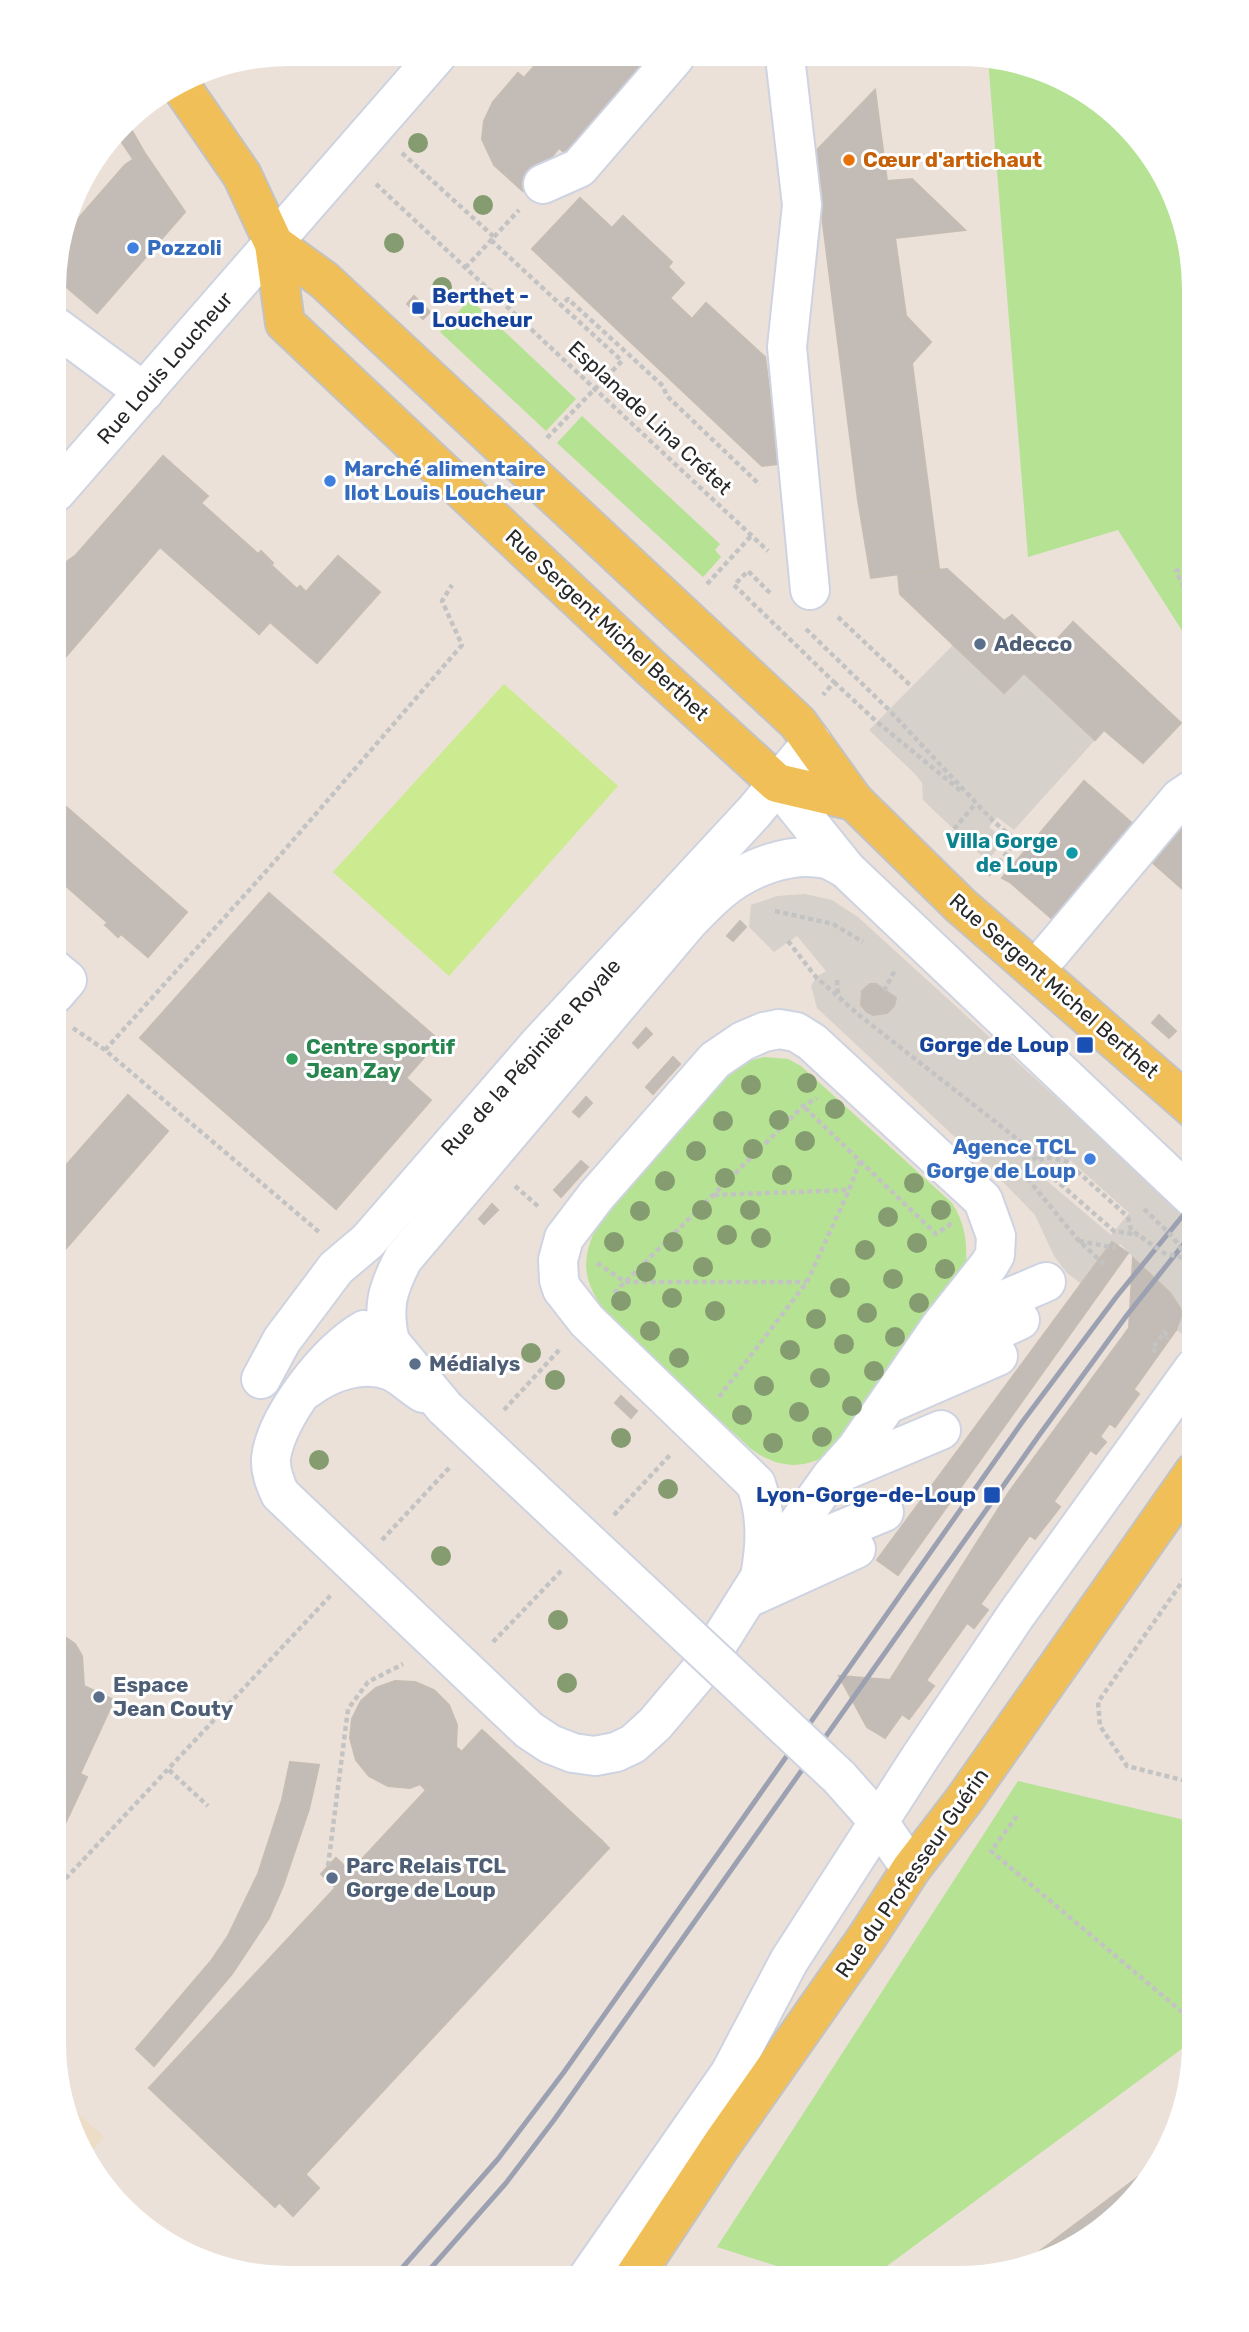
<svg xmlns="http://www.w3.org/2000/svg" width="1249" height="2332" font-family="Rubik,sans-serif">
<style>
.education{fill:#edddc7}
.green{fill:#b6e294}
.pitch{fill:#ccea8f}
.plaza{fill:#d7d1cb;fill-rule:evenodd}
.building{fill:#c3bbb5;stroke:#c5bdb3;stroke-width:2}
.lines{fill:none;stroke-linecap:round;stroke-linejoin:round}
.minor-casing{stroke:#ced3e1;stroke-width:42}
.major-casing{stroke:#c3c3c3;stroke-width:42}
.path{stroke:#c3c3c3;stroke-width:4.5;stroke-dasharray:5 3.5;stroke-linecap:butt}
.minor{stroke:#fff;stroke-width:38}
.major{stroke:#f1bf57;stroke-width:38}
.rail{stroke:#9ca1b2;stroke-width:5}
.minor-bridge-casing{stroke:#ced3e1;stroke-width:42;stroke-linecap:butt}
.path-bridge{stroke:#c3c3c3;stroke-width:4.5;stroke-dasharray:5 3.5;stroke-linecap:butt}
.minor-bridge{stroke:#fff;stroke-width:38}
.tree{fill:#849c6f}
.food-dot{fill:#e8710a;stroke:#fff;stroke-width:2.5}
.shop-dot{fill:#3f7fe0;stroke:#fff;stroke-width:2.5}
.transit-dot{fill:#1a4fb4;stroke:#fff;stroke-width:2.5}
.service-dot{fill:#5c6f8a;stroke:#fff;stroke-width:2.5}
.culture-dot{fill:#0f9aa8;stroke:#fff;stroke-width:2.5}
.leisure-dot{fill:#2e9e5b;stroke:#fff;stroke-width:2.5}
.labels{text-anchor:middle;stroke-width:6;stroke-linejoin:round;paint-order:stroke}
.food-label{font-size:21px;font-weight:bold;fill:#c56008;stroke:#fff;text-anchor:start}
.shop-label{font-size:21px;font-weight:bold;fill:#366cbe;stroke:#fff;text-anchor:start}
.transit-label{font-size:21px;font-weight:bold;fill:#164399;stroke:#fff;text-anchor:end}
.street-label{font-size:21px;fill:#282828;stroke:#fff}
.service-label{font-size:21px;font-weight:bold;fill:#4e5e75;stroke:#fff;text-anchor:start}
.culture-label{font-size:21px;font-weight:bold;fill:#0d838f;stroke:#fff;text-anchor:end}
.leisure-label{font-size:21px;font-weight:bold;fill:#27864d;stroke:#fff;text-anchor:start}
</style>
<rect width="100%" height="100%" fill="#ebe1d9"/>
<polygon class="education" points="64,2100 104,2137 90,2153 67,2118"/>
<g class="green">
<polygon points="988,59 1005,59 1115,113 1182,214 1195,290 1195,651 1118,530 1028,557"/>
<polygon points="470,299 576,399 546,431 440,332"/>
<polygon points="582,416 720,544 715,550 721,557 703,577 557,443"/>
<path d="M764 1057 788 1059 801 1066 952 1203C966 1225 967 1243 966 1268L838 1447C810 1470 781 1471 751 1449L610 1318C580 1280 579 1257 603 1215L725 1074 740 1063Z"/>
<polygon points="1018,1781 1189,1821 1194,1816 1194,2040 872,2277 811,2277 717,2247"/>
</g>
<polygon class="pitch" points="504,684 618,786 449,976 333,872"/>
<g class="plaza">
<polygon points="953,645 1003,693 1024,673 1095,740 1014,830 997,817 989,827 1005,840 987,861 923,800 922,783 916,775 869,730"/>
<path d="M805 894 832 900 858 917 1187 1217 1194 1227V1323L1184 1335 1176 1330 1182 1314 1180 1308 1170 1293 1120 1244 1087 1288 1067 1273 1054 1256 1035 1215 1005 1184 817 1008 811 986 816 977 826 971 797 936 774 952 749 927 751 905 777 896ZM870 985 893 1006 887 1013 873 1015 867 1012 862 1005V991ZM1070 1160 1129 1213 1111 1235 1047 1181 1066 1162Z"/>
</g>
<g class="building">
<polygon points="543,56 651,57 572,159 559,148 523,191 494,165 482,139 484,121 493,102 518,73 524,78"/>
<polygon points="875,90 887,181 912,179 965,230 895,238 906,316 931,342 912,363 939,569 871,578 858,500 814,153"/>
<polygon points="127,122 144,152 133,159 117,135"/>
<polygon points="144,152 185,212 97,313 56,278 56,259 60,248 65,242 62,239 63,236 125,165"/>
<polygon points="580,198 612,228 623,216 672,262 668,267 684,283 670,298 692,319 706,303 765,357 779,464 762,466 532,249"/>
<polygon points="414,296 430,312 423,319 407,304"/>
<polygon points="56,360 65,366 56,377"/>
<polygon points="163,456 208,496 201,503 258,554 261,551 273,563 271,565 297,589 300,586 306,592 338,556 380,592 317,663 270,622 259,634 160,547 56,668 56,578 64,568 62,565 76,555"/>
<polygon points="947,569 1004,621 1012,615 1048,649 1073,622 1181,723 1143,763 1104,730 1095,740 1024,673 1004,693 900,594 898,574"/>
<polygon points="1084,781 1140,830 1058,924 1011,883 1002,878"/>
<polygon points="56,798 187,912 148,957 121,934 118,937 105,925 108,923 56,877"/>
<polygon points="1185,812 1195,820 1195,900 1146,857"/>
<polygon points="269,893 439,1040 406,1078 431,1100 336,1209 140,1038"/>
<polygon points="740,921 746,927 733,941 727,936"/>
<polygon points="870,984 876,984 896,998 894,1006 887,1013 873,1015 867,1012 861,1005 862,991"/>
<polygon points="1159,1015 1176,1031 1169,1038 1152,1023"/>
<polygon points="646,1028 652,1034 638,1048 633,1043"/>
<polygon points="673,1057 680,1064 653,1094 646,1087"/>
<polygon points="128,1095 168,1131 55,1261 55,1178"/>
<polygon points="586,1097 592,1103 579,1117 573,1112"/>
<polygon points="581,1161 588,1167 561,1197 554,1190"/>
<polygon points="492,1204 498,1210 484,1224 479,1219"/>
<polygon points="1112,1242 1128,1253 898,1575 877,1560"/>
<polygon points="1133,1258 1170,1293 1180,1308 1182,1314 1176,1330 885,1738 867,1727 839,1676 890,1680 1009,1492 1129,1328"/>
<polygon points="1132,1388 1139,1394 1115,1427 1108,1422"/>
<polygon points="621,1396 637,1411 631,1418 615,1403"/>
<polygon points="1095,1432 1106,1442 1096,1454 1084,1445"/>
<polygon points="1053,1501 1060,1507 1035,1539 1028,1534"/>
<polygon points="980,1604 988,1610 974,1628 966,1622"/>
<polygon points="55,1630 75,1644 82,1656 84,1686 114,1700 80,1774 87,1777 54,1847"/>
<polygon points="395,1681 415,1682 434,1690 449,1705 457,1725 456,1747 462,1752 426,1790 420,1784 410,1788 388,1786 369,1776 356,1760 350,1738 352,1719 361,1701 376,1688"/>
<polygon points="927,1681 934,1686 909,1719 902,1714"/>
<polygon points="482,1730 587,1827 582,1833 598,1844 602,1841 609,1848 275,2207 149,2088"/>
<polygon points="290,1762 319,1765 309,1809 283,1886 269,1918 232,1974 154,2066 136,2049 211,1961 228,1936 258,1874 282,1800"/>
<polygon points="587,1827 602,1841 598,1844 582,1833"/>
<polygon points="336,1858 350,1871 335,1887 321,1874"/>
<polygon points="1162,2159 1146,2186 1090,2238 1035,2265 1016,2269"/>
<polygon points="306,2175 319,2188 293,2216 280,2203"/>
</g>
<g class="lines">
<g class="minor-casing">
<g id="minor">
<polyline points="785,57 802,205 787,347 810,590"/>
<polyline points="543,184 579,168 675,57"/>
<polyline points="56,327 144,392"/>
<polyline points="56,492 437,55"/>
<polyline points="777,783 846,869 1194,1199"/>
<polyline points="1049,954 1180,798 1195,788"/>
<polyline points="55,994 67,980 55,970"/>
<polyline points="971,1314 1046,1282"/>
<path d="M364 1330C328 1350 276 1417 271 1458 270 1471 275 1483 280 1494L529 1730 550 1744 573 1753 595 1756 616 1752 633 1744 655 1724 704 1666 760 1577 831 1477 856 1449 940 1327 989 1265 995 1255 996 1236 983 1200 812 1042 796 1032 779 1029 764 1032 743 1041 715 1060 596 1196 564 1238 558 1260 559 1280 562 1289 587 1321 756 1484C767 1516 766 1544 760 1577"/>
<polyline points="368,1331 390,1342 445,1408"/>
<path d="M390 1342C382 1307 387 1290 403 1259L689 921C699 911 709 900 720 891 747 868 791 851 826 859 833 861 840 866 846 869"/>
<polyline points="952,1351 1020,1320"/>
<polyline points="261,1379 282,1340 336,1268 368,1241 539,1044 754,812 812,742"/>
<path d="M307 1389C329 1372 363 1360 391 1371 402 1376 413 1387 423 1393"/>
<polyline points="890,1403 998,1356"/>
<polyline points="839,1473 941,1430"/>
<polyline points="812,1542 884,1512"/>
<polyline points="748,1598 856,1549"/>
<polyline points="839,1777 878,1821 911,1869"/>
<polyline points="588,2277 730,2073 789,1961 921,1756 1016,1615 1194,1368"/>
</g>
</g>
<g class="major-casing">
<g id="major">
<polyline points="180,85 242,175 274,244 285,323 649,666 777,783 854,801"/>
<polyline points="274,244 324,280 798,723 854,801 961,906 1195,1110"/>
<polyline points="634,2277 722,2144 867,1937 911,1869 964,1800 1194,1472"/>
</g>
</g>
<g class="path">
<polyline points="402,153 494,237 466,267"/>
<polyline points="376,184 768,551"/>
<polyline points="494,237 519,210"/>
<polyline points="491,240 561,305"/>
<polyline points="547,438 622,361 561,305 568,299 663,386 667,396 760,485"/>
<polyline points="707,584 751,536"/>
<polyline points="770,593 748,571 734,585 834,682 823,695"/>
<polyline points="1195,610 1176,571 1195,562"/>
<polyline points="838,617 912,687"/>
<polyline points="806,629 889,710 994,822 1017,841 988,875"/>
<polyline points="834,682 877,722 961,791"/>
<polyline points="954,829 976,803"/>
<polyline points="775,911 833,924 863,942"/>
<polyline points="788,941 816,977 859,1015 1039,1156 1066,1161 1128,1217"/>
<polyline points="837,980 838,995"/>
<polyline points="884,991 895,970"/>
<polyline points="73,1028 105,1050 319,1232"/>
<polyline points="105,1050 269,868 462,645 442,601 452,585"/>
<polyline points="1040,1157 1051,1176 1114,1231 1138,1235"/>
<polyline points="860,1161 936,1234 952,1223"/>
<polyline points="1022,1172 1079,1241 1104,1264"/>
<polyline points="1014,1177 1051,1144"/>
<polyline points="515,1186 540,1208"/>
<polyline points="714,1195 849,1190"/>
<polyline points="1079,1241 1116,1248"/>
<polyline points="597,1263 625,1282 806,1282"/>
<polyline points="614,1293 803,1106 817,1098"/>
<polyline points="1185,1331 1189,1321 1187,1259"/>
<polyline points="1156,1352 1152,1349 1164,1332 1169,1336 1167,1339"/>
<polyline points="719,1397 807,1282 849,1190 860,1161 803,1106"/>
<polyline points="504,1410 560,1349"/>
<polyline points="614,1515 670,1455"/>
<polyline points="382,1540 450,1467"/>
<polyline points="493,1642 562,1570"/>
<polyline points="169,1770 208,1806"/>
<polyline points="1194,1783 1127,1766 1100,1726 1098,1702 1194,1565"/>
<polyline points="1017,1816 991,1851 1194,2022"/>
<polyline points="328,1866 348,1709 368,1682 403,1664"/>
<polyline points="54,1891 331,1595"/>
</g>
<use href="#minor" class="minor"/>
<use href="#major" class="major"/>
<g class="rail">
<polyline points="395,2276 498,2159 564,2072 1023,1421 1117,1296 1194,1202"/>
<polyline points="424,2276 506,2183 554,2120 1040,1434 1127,1315 1194,1231"/>
</g>
<g class="minor-bridge-casing">
<polyline id="minor-bridge" points="445,1408 839,1777"/>
</g>
<g class="path-bridge">
<polyline points="1144,1209 1173,1237 1187,1258"/>
<polyline points="1128,1217 1131,1230 1164,1253 1187,1259 1194,1264"/>
</g>
<use href="#minor-bridge" class="minor-bridge"/>
</g>
<g class="tree">
<circle cx="418" cy="143" r="10"/>
<circle cx="483" cy="205" r="10"/>
<circle cx="394" cy="243" r="10"/>
<circle cx="442" cy="287" r="10"/>
<circle cx="807" cy="1083" r="10"/>
<circle cx="751" cy="1085" r="10"/>
<circle cx="835" cy="1109" r="10"/>
<circle cx="779" cy="1120" r="10"/>
<circle cx="723" cy="1121" r="10"/>
<circle cx="805" cy="1141" r="10"/>
<circle cx="753" cy="1149" r="10"/>
<circle cx="696" cy="1151" r="10"/>
<circle cx="782" cy="1175" r="10"/>
<circle cx="725" cy="1178" r="10"/>
<circle cx="665" cy="1181" r="10"/>
<circle cx="914" cy="1183" r="10"/>
<circle cx="702" cy="1210" r="10"/>
<circle cx="750" cy="1210" r="10"/>
<circle cx="941" cy="1210" r="10"/>
<circle cx="640" cy="1211" r="10"/>
<circle cx="888" cy="1217" r="10"/>
<circle cx="727" cy="1235" r="10"/>
<circle cx="761" cy="1238" r="10"/>
<circle cx="614" cy="1242" r="10"/>
<circle cx="673" cy="1242" r="10"/>
<circle cx="917" cy="1243" r="10"/>
<circle cx="865" cy="1250" r="10"/>
<circle cx="703" cy="1267" r="10"/>
<circle cx="945" cy="1269" r="10"/>
<circle cx="646" cy="1272" r="10"/>
<circle cx="893" cy="1279" r="10"/>
<circle cx="840" cy="1288" r="10"/>
<circle cx="672" cy="1298" r="10"/>
<circle cx="621" cy="1301" r="10"/>
<circle cx="919" cy="1303" r="10"/>
<circle cx="715" cy="1311" r="10"/>
<circle cx="867" cy="1313" r="10"/>
<circle cx="816" cy="1319" r="10"/>
<circle cx="650" cy="1331" r="10"/>
<circle cx="895" cy="1337" r="10"/>
<circle cx="844" cy="1344" r="10"/>
<circle cx="790" cy="1350" r="10"/>
<circle cx="531" cy="1353" r="10"/>
<circle cx="679" cy="1358" r="10"/>
<circle cx="874" cy="1371" r="10"/>
<circle cx="820" cy="1378" r="10"/>
<circle cx="555" cy="1380" r="10"/>
<circle cx="764" cy="1386" r="10"/>
<circle cx="852" cy="1406" r="10"/>
<circle cx="799" cy="1412" r="10"/>
<circle cx="742" cy="1415" r="10"/>
<circle cx="822" cy="1437" r="10"/>
<circle cx="621" cy="1438" r="10"/>
<circle cx="773" cy="1443" r="10"/>
<circle cx="319" cy="1460" r="10"/>
<circle cx="668" cy="1489" r="10"/>
<circle cx="441" cy="1556" r="10"/>
<circle cx="558" cy="1620" r="10"/>
<circle cx="567" cy="1683" r="10"/>
</g>
<circle class="food-dot" cx="849" cy="160" r="7"/>
<g class="shop-dot">
<circle cx="133" cy="248" r="7"/>
<circle cx="330" cy="481" r="7"/>
<circle cx="1090" cy="1159" r="7"/>
</g>
<g class="transit-dot">
<rect x="411" y="301" width="14" height="14" rx="3.5"/>
<rect x="1076" y="1036" width="18" height="18" rx="3.5"/>
<rect x="983" y="1486" width="18" height="18" rx="3.5"/>
</g>
<g class="service-dot">
<circle cx="980" cy="644" r="7"/>
<circle cx="415" cy="1364" r="7"/>
<circle cx="99" cy="1697" r="7"/>
<circle cx="332" cy="1878" r="7"/>
</g>
<circle class="culture-dot" cx="1072" cy="853" r="7"/>
<circle class="leisure-dot" cx="292" cy="1059" r="7"/>
<g class="labels">
<g class="food-label">
<text x="863" y="167">Cœur d'artichaut</text>
</g>
<g class="shop-label">
<text x="147" y="255">Pozzoli</text>
<text x="344" y="476">Marché alimentaire<tspan x="344" dy="24">Ilot Louis Loucheur</tspan></text>
<text x="1076" y="1154" text-anchor="end">Agence TCL<tspan x="1076" dy="24">Gorge de Loup</tspan></text>
</g>
<g class="transit-label">
<text x="432" y="303" text-anchor="start">Berthet -<tspan x="432" dy="24">Loucheur</tspan></text>
<text x="1069" y="1052">Gorge de Loup</text>
<text x="976" y="1502">Lyon-Gorge-de-Loup</text>
</g>
<g class="street-label">
<text transform="translate(165 368) rotate(-49)" y="7">Rue Louis Loucheur</text>
<text transform="translate(650 418) rotate(43)" y="7">Esplanade Lina Crétet</text>
<text transform="translate(607 625) rotate(43)" y="7">Rue Sergent Michel Berthet</text>
<text transform="translate(1054 986) rotate(41)" y="7">Rue Sergent Michel Berthet</text>
<text transform="translate(531 1057) rotate(-48)" y="7">Rue de la Pépinière Royale</text>
<text transform="translate(912 1873) rotate(-55)" y="7">Rue du Professeur Guérin</text>
</g>
<g class="service-label">
<text x="994" y="651">Adecco</text>
<text x="429" y="1371">Médialys</text>
<text x="113" y="1692">Espace<tspan x="113" dy="24">Jean Couty</tspan></text>
<text x="346" y="1873">Parc Relais TCL<tspan x="346" dy="24">Gorge de Loup</tspan></text>
</g>
<g class="culture-label">
<text x="1058" y="848">Villa Gorge<tspan x="1058" dy="24">de Loup</tspan></text>
</g>
<g class="leisure-label">
<text x="306" y="1054">Centre sportif<tspan x="306" dy="24">Jean Zay</tspan></text>
</g>
</g>
<path d="M0 0H1249V2332H0ZM289 66H959A223 223 0 0 1 1182 289V2043A223 223 0 0 1 959 2266H289A223 223 0 0 1 66 2043V289A223 223 0 0 1 289 66Z" fill="#fff" fill-rule="evenodd"/>
</svg>
